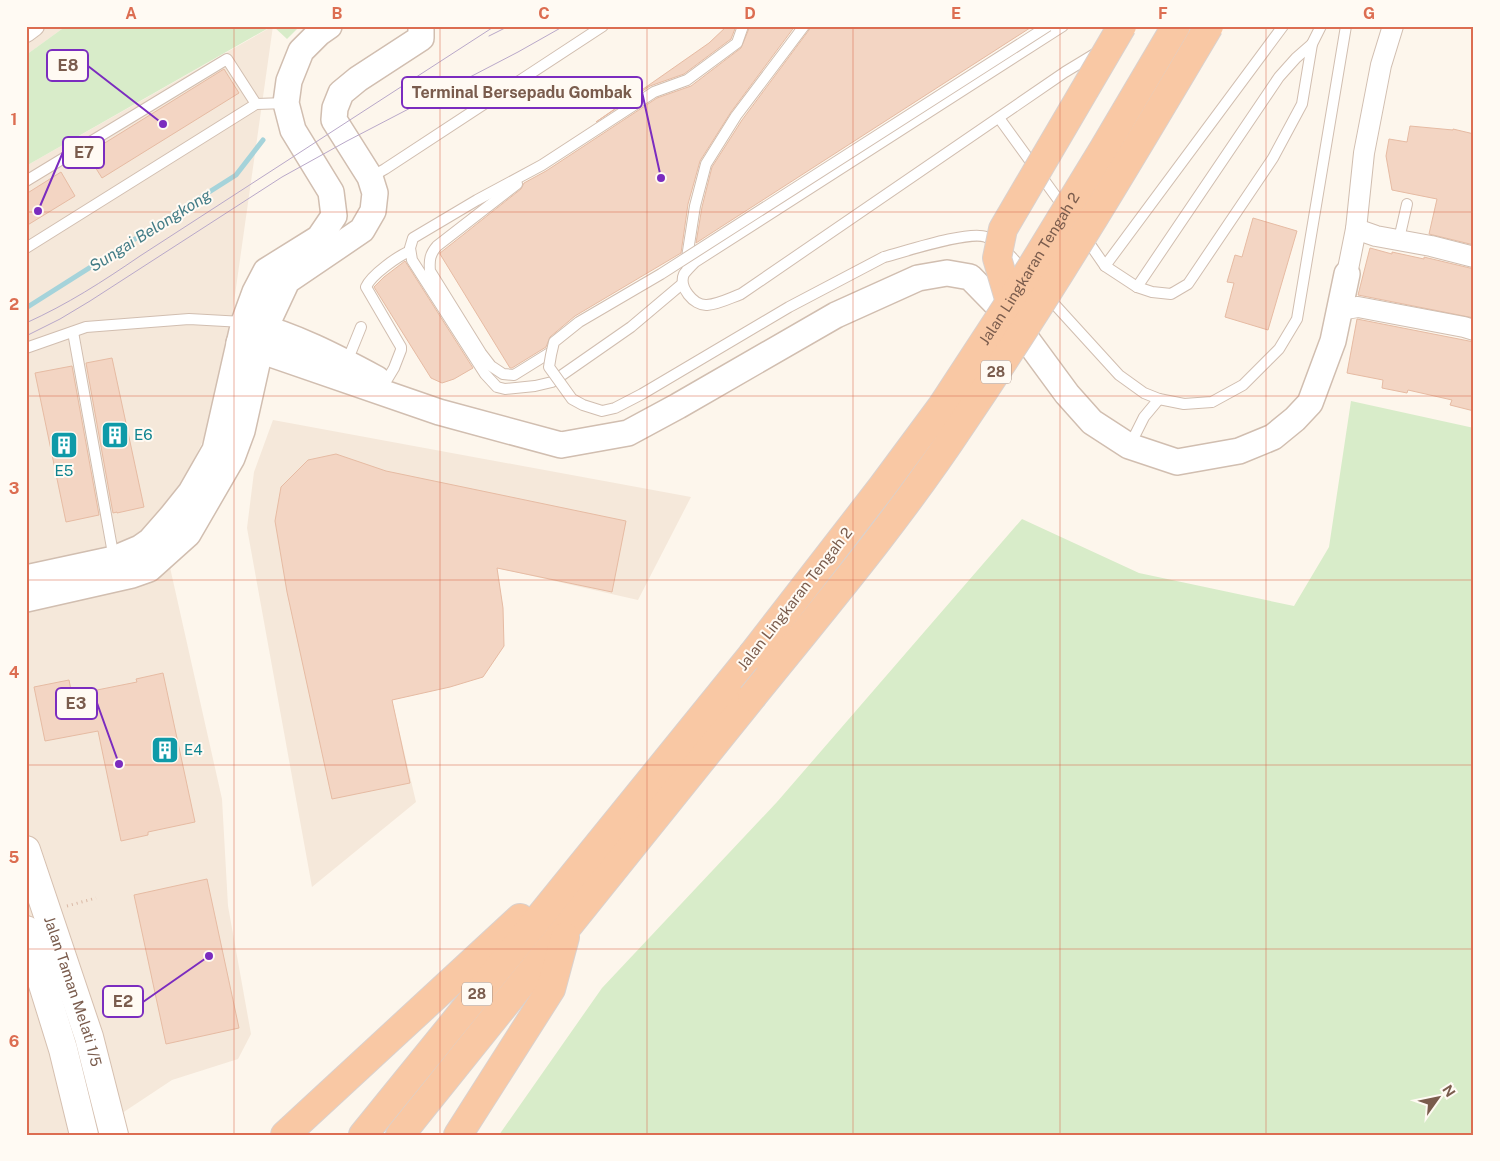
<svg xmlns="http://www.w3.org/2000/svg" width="1500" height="1161" font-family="'Public Sans',sans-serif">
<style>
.residential{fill:#f5e8da}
.green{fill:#d8ecc9}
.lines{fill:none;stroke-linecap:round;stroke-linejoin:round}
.stream{stroke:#a5d3da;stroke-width:5}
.building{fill:#f3d5c3;stroke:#e6bba3}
.service-casing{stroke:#d1beb0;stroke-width:12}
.minor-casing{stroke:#d1beb0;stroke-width:22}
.tertiary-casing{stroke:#d1beb0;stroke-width:28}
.secondary-casing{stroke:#d6c0b0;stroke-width:30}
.trunk-casing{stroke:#dad1cd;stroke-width:30}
.path{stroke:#d9b8a5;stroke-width:3;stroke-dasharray:1 4;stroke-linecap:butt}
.service{stroke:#fff;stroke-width:10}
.minor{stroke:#fff;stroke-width:20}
.tertiary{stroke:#fff;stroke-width:25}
.secondary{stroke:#fff;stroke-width:28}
.trunk{stroke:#f9c8a4;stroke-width:28}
.tram{stroke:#b9a8c9;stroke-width:1}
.service-bridge-casing{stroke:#d1beb0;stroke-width:12;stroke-linecap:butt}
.trunk-bridge-casing{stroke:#dad1cd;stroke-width:30;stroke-linecap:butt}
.service-bridge{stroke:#fff;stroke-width:10}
.trunk-bridge{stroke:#f9c8a4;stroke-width:28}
.grid{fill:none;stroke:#dc6d51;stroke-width:1;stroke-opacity:0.55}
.labels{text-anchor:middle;stroke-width:4;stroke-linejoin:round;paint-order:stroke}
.shield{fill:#fffaf3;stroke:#a28b7f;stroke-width:1}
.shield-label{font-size:14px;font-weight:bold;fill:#7a5c4d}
.street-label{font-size:15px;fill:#7a5c4d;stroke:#fffaf3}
.culture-label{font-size:15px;fill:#0d838f;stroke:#fffaf3;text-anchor:start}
.water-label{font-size:16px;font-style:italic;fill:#437c86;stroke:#fffaf3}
.leader{fill:none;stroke:#7b2cbf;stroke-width:2}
.callout-dot{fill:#7b2cbf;stroke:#fffaf3;stroke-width:2}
.callout{fill:#fffaf3;stroke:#7b2cbf;stroke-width:2}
.callout-label{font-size:16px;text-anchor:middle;font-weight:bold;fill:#7a5c4d}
.neatline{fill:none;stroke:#dc6d51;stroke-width:2}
.grid-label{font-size:16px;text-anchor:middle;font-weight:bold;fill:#dc6d51}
</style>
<rect width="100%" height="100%" fill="#fdf6ec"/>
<g class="residential">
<polygon points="26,26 66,26 26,55"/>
<polygon points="273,26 219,408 181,486 158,514 222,799 228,906 251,1034 238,1059 172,1080 89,1135 26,1135 26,166"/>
<polygon points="273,420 691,497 638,600 497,568 503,608 392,700 416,802 312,887 247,528 254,472"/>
</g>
<g class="green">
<polygon points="66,26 272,26 26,166 26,55"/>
<polygon points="273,26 300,26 287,39"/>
<polygon points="1351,401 1474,428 1474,1135 499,1135 602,988 777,802 1022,519 1139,573 1294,606 1329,547"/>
</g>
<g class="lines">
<polyline class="stream" points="26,308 236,175 263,140"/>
</g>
<g class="building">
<polygon points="727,26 736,26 731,39 684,74 650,86 596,122 709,43"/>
<polygon points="750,26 795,26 731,112 700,161 688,204 681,253 575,316 550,337 546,347 512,368 510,368 440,254 440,253 521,189 524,183 546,171 657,98 691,86 741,48"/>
<polygon points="811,26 1033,26 696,243 702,207 712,167 742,120 809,30"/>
<polygon points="224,69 239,93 102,178 87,154"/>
<polygon points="1410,126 1453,130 1453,129 1474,134 1474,245 1429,234 1437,199 1392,190 1386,156 1389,139 1407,142"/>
<polygon points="61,172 75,196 26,226 26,194"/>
<polygon points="1253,218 1297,231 1268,330 1225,317 1234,283 1227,282 1235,255 1242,257"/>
<polygon points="1370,248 1392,254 1392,252 1424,259 1424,257 1428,258 1474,269 1474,318 1358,295"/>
<polygon points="405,261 473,368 454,379 442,383 431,378 374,287 384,277"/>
<polygon points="1357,319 1474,342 1474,411 1450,405 1452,400 1408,390 1407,393 1382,388 1383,380 1347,373"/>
<polygon points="112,358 144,507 117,513 117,512 113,513 86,363"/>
<polygon points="72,366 99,515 66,522 35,373"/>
<polygon points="336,454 386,471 626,521 612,592 497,568 503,608 504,646 483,677 450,687 392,700 410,783 332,799 287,592 275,521 281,487 308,460"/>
<polygon points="163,673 195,822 148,832 148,835 121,841 98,731 45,741 34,687 69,680 72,695 137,682 136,679"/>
<polygon points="207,879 239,1028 166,1044 134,895"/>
</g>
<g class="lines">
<g class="service-casing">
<g id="service">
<path d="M1063 26 695 262C691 266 687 270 684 274 678 287 694 306 707 305 719 304 730 298 741 294L1065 72 1098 52"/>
<polyline points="999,118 1065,209"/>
<polyline points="371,177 385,169 603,26"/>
<polyline points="26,181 227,59 256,104"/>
<path d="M517 184 437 246C430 254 429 260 430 271L481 353 491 366 503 374 514 375 551 352"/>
<polyline points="1085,237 1105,266 1137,287 1152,292 1171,294 1188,284 1273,158 1302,104 1312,44 1321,26"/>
<polyline points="1399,239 1407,204"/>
<polyline points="26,248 256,104 286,103"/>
<path d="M884 257C904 252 969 230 986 237 1000 242 1016 262 1026 273"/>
<polyline points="686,264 695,206 706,164 736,116 804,26"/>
<polyline points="1105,266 1283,26"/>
<polyline points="682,284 631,327 552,382 535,386 505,389 497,387 485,374 412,260 410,248 413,238 477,200 542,165 654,92 687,80 737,43 743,26"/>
<polyline points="1137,287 1279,77 1296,58 1312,44"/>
<polyline points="1047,296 1119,375 1144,393 1159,399 1184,404 1212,402 1243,385 1279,349 1297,319 1346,26"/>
<polyline points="73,332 114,559"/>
<polyline points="26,348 86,327 189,319 243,322"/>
<polyline points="346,364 361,327"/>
<path d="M382 388 394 368 401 350V347L366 287C371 275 398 256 410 251"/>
<polyline points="1130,445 1144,417 1159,399"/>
</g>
</g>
<g class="minor-casing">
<g id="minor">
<polyline points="26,32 34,26"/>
<polyline points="1356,229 1376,236 1431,246 1474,257"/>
<polyline points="1347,274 1356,229 1364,153 1381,65 1393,26"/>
<polyline points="1339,310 1358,307 1464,327 1474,330"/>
</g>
</g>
<g class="tertiary-casing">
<g id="tertiary">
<path d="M249 324C294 335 336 357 377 379"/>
<polyline points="239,343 439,412 561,445 628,433 678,406 836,315 918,278 947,273 970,277 1014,322 1067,394 1092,422 1129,446 1177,462 1239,451 1273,437 1295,419 1310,403 1333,341 1347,274"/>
<polyline points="26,578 114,559 140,548 150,541 171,517 191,492 215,450 244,322 255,292 266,271 319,238 334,216 331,192 293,130 286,103 289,81 301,51 319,33 329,26"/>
<polyline points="26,599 132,575 149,569 188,534 232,458 242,431 265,328 287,281 362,230 373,211 375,193 370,177 334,120 335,108 341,93 358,79 421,38 421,26"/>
</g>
</g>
<g class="secondary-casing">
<g id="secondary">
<path id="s1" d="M26 850 89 1037 114 1135"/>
<polyline points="26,930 63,1049 84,1135"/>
</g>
</g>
<g class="trunk-casing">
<g id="trunk">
<polyline points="285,1135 520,918"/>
<polyline points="363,1135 752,655"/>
<polyline points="400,1135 752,697"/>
<polyline points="458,1135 551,989 565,937"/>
</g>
</g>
<polyline class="path" points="67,906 96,898"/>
<use href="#service" class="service"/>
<use href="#minor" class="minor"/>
<use href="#tertiary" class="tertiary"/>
<use href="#secondary" class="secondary"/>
<use href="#trunk" class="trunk"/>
<g class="tram">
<polyline points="489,36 509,26"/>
<path d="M26 323C68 304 102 282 140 256L495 26"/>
<polyline points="26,336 60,319 90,301 282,177 347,141 518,52 564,26"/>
</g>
<g class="service-bridge-casing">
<polyline id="service-bridge" points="884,257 789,307 642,394 615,408 602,411 583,405 572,399 549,367 551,355 554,342 579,322 661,274 1048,26"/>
</g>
<g class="trunk-bridge-casing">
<g id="trunk-bridge">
<polyline points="1010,302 997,258 1003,229 1122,26"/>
<path id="s2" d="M752 655 882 487 942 406 1010 302 1104 148 1176 26"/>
<path d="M752 697C824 608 898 520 961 425 1049 295 1129 161 1209 26"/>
</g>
</g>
<use href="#service-bridge" class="service-bridge"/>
<use href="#trunk-bridge" class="trunk-bridge"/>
</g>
<path class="grid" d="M234 26V1135M440 26V1135M647 26V1135M853 26V1135M1060 26V1135M1266 26V1135M26 212H1474M26 396H1474M26 580H1474M26 765H1474M26 949H1474"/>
<defs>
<g id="building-square" transform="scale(1.4375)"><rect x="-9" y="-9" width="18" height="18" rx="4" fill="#0f9aa8" stroke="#fffaf3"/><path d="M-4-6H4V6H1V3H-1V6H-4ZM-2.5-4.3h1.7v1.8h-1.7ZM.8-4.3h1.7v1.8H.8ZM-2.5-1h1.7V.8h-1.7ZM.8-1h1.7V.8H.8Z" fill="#fff"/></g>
</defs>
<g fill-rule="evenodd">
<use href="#building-square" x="115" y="435"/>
<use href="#building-square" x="64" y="445"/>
<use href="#building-square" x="165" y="750"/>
</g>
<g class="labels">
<g class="shield">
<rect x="981" y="360.5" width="30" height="23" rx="4"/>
<rect x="462" y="982.5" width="30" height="23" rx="4"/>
</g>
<g class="shield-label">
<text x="996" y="377">28</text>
<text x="477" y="999">28</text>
</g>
<g class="street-label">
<text dy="5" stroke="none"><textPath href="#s2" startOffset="476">Jalan Lingkaran Tengah 2</textPath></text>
<text transform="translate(795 599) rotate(-52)" y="5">Jalan Lingkaran Tengah 2</text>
<text dy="5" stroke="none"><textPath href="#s1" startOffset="149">Jalan Taman Melati 1/5</textPath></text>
</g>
<g class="culture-label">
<text x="134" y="440">E6</text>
<text x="64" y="476" text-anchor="middle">E5</text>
<text x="184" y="755">E4</text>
</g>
<g class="water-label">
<text transform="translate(150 230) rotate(-32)" y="6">Sungai Belongkong</text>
</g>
</g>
<path class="leader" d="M163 124L88 66M661 178L642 92M38 211L63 152M119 764L97 703M209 956L143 1002"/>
<g class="callout-dot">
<circle cx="163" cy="124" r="5"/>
<circle cx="661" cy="178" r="5"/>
<circle cx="38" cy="211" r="5"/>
<circle cx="119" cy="764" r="5"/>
<circle cx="209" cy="956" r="5"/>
</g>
<g class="callout">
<rect x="47" y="50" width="41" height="31" rx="5"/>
<rect x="402" y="77" width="240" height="31" rx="5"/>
<rect x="63" y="137" width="41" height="31" rx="5"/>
<rect x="56" y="688" width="41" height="31" rx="5"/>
<rect x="103" y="986" width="40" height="31" rx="5"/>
</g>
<g class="callout-label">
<text x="68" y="71">E8</text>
<text x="522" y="98">Terminal Bersepadu Gombak</text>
<text x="84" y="158">E7</text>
<text x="76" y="709">E3</text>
<text x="123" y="1007">E2</text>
</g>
<rect width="1500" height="1161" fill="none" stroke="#fffaf3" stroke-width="55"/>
<g transform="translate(1438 1098) rotate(57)" stroke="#fffaf3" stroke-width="4" paint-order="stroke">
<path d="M0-4L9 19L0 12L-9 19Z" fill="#7a5c4d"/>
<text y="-8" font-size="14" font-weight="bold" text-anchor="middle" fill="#7a5c4d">N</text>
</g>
<rect x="28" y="28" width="1444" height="1106" class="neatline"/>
<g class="grid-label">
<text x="131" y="19">A</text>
<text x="337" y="19">B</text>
<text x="544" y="19">C</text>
<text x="750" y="19">D</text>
<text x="956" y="19">E</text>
<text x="1163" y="19">F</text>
<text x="1369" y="19">G</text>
<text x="14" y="125">1</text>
<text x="14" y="310">2</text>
<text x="14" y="494">3</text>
<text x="14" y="678">4</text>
<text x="14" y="863">5</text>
<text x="14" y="1047">6</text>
</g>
</svg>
